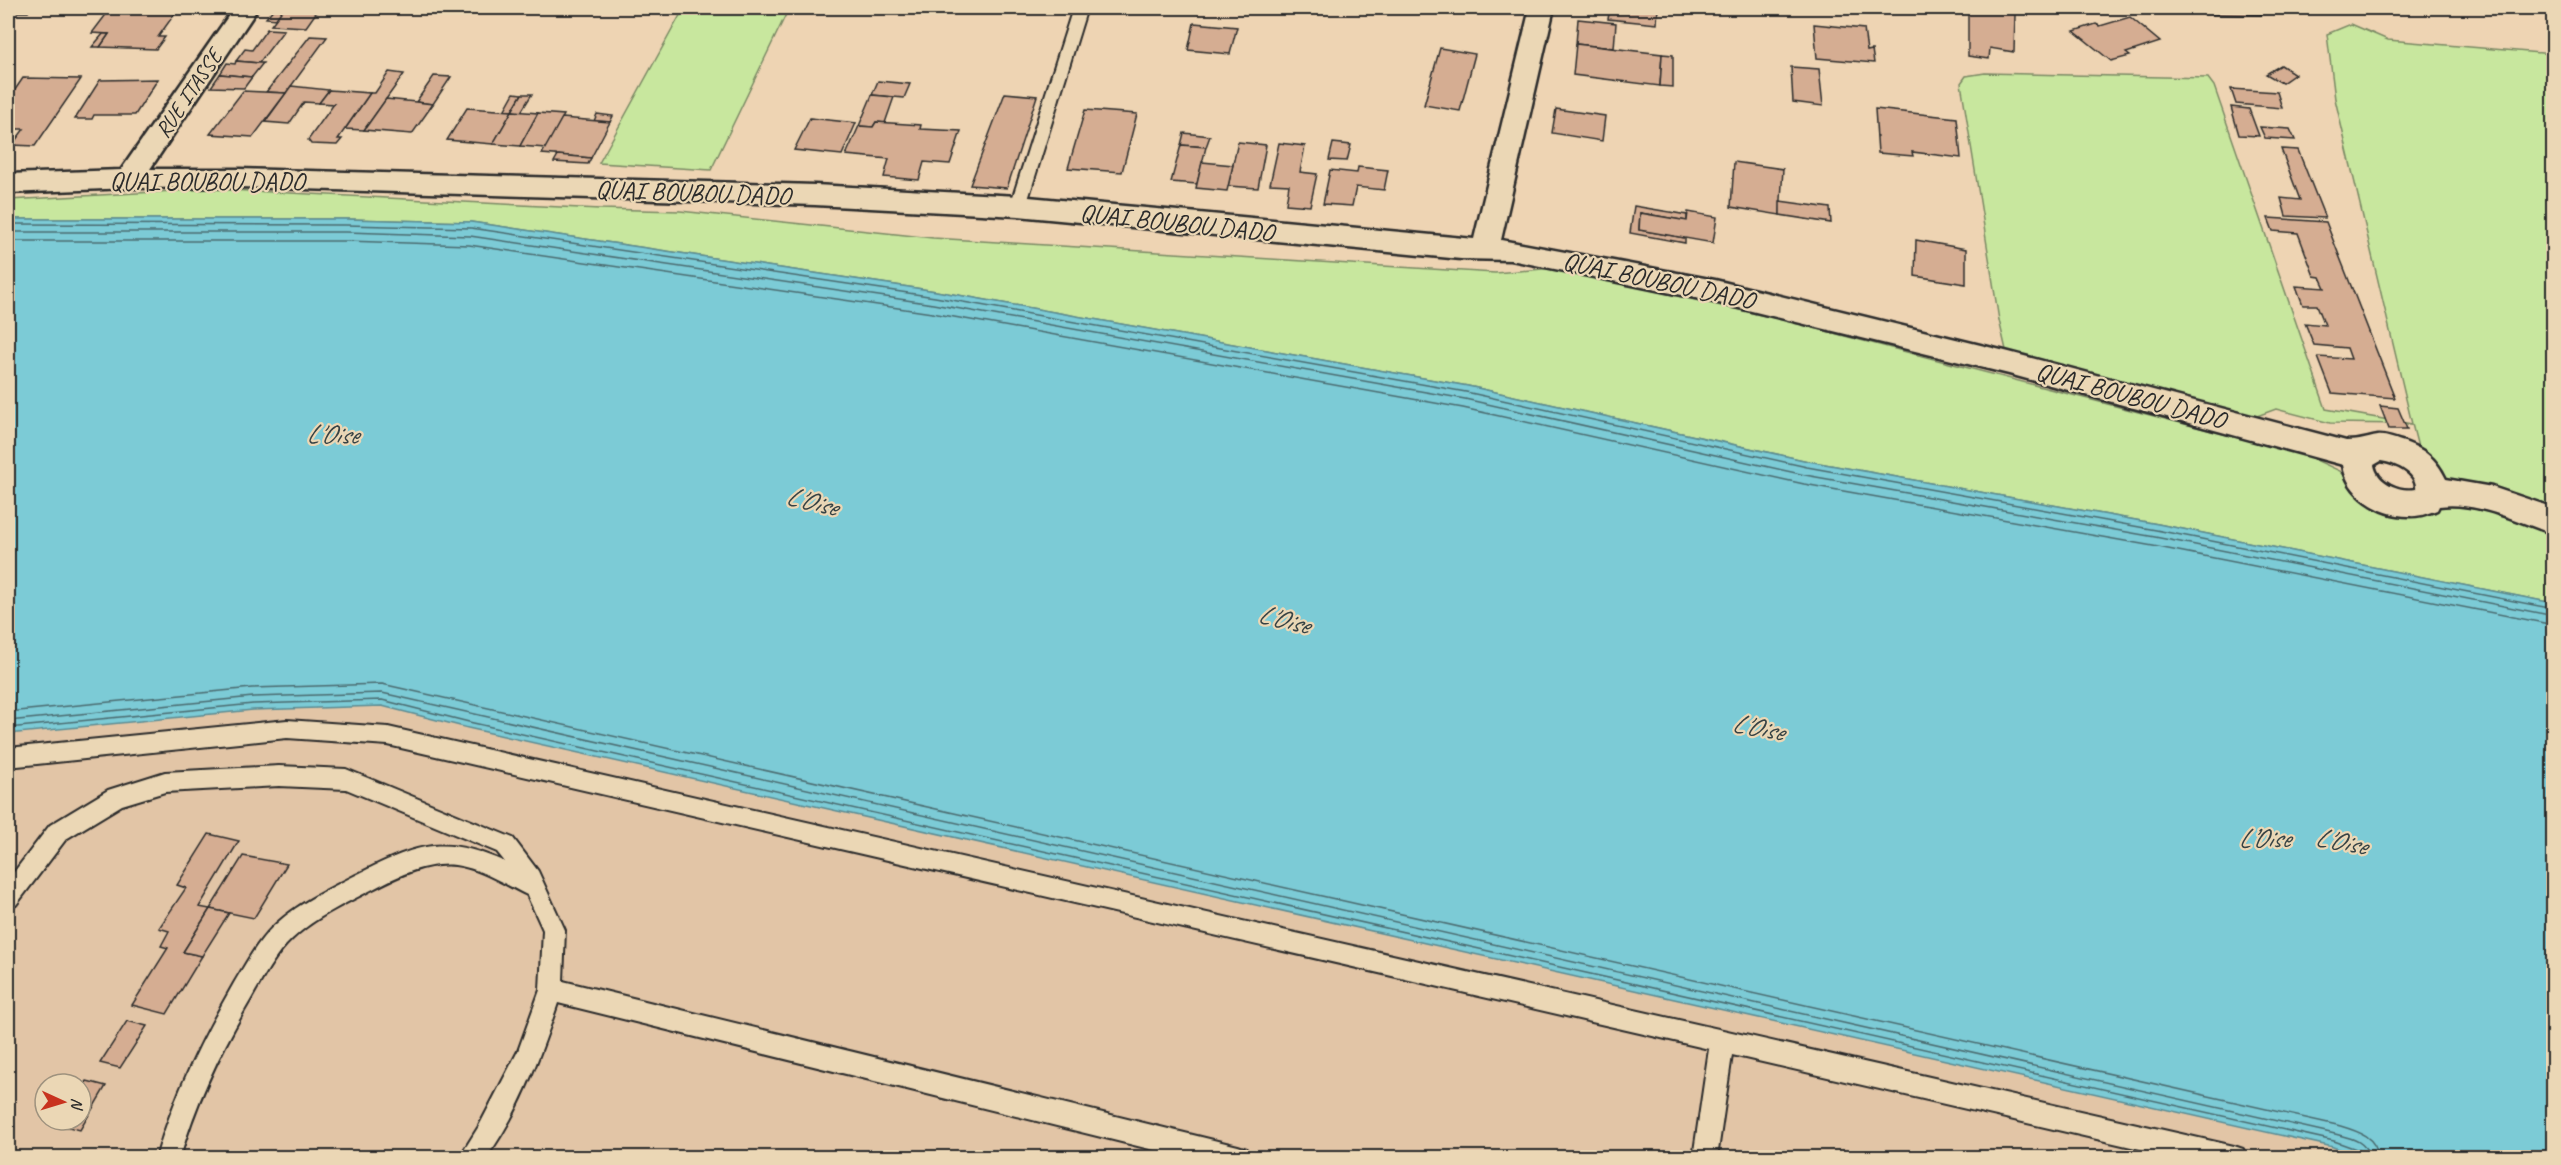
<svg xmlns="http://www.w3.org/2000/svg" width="2561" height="1165" font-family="Caveat,sans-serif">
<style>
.built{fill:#e2c5a6;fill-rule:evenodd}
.green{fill:#c8e79e;stroke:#7a8964;stroke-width:1.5}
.water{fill:#7bcbd6;stroke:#5b8b92;stroke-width:1.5}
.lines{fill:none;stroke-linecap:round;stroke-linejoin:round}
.shore{stroke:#4b6b6f;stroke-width:1.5}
.building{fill:#d5ad92;stroke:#2b2b2b;stroke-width:1.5}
.lane-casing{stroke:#2b2b2b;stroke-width:4}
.street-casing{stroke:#2b2b2b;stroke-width:5}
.lane{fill:#ebd7b5;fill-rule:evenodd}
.street{fill:#ebd7b5;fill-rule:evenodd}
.labels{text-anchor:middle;stroke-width:4.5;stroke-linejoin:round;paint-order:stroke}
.far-street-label{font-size:22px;fill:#2b2b2b;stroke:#ebd7b5}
.street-label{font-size:26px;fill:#2b2b2b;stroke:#ebd7b5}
.water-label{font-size:27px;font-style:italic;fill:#374345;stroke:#ebd7b5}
</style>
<rect width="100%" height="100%" fill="#eed4b3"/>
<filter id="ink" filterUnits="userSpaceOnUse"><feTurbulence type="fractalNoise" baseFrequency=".0167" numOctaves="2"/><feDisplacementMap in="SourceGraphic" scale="12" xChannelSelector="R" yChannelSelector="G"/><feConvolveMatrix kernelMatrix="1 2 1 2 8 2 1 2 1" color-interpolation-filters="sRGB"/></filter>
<g filter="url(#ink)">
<path class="built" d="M382 706 468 728 2333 1147 2358 1157 8 1158V734L253 710ZM45 1084H81V1120H45Z"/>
<g class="green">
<polygon points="684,8 789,8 711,170 599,163"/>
<polygon points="2351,24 2388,40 2553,54 2553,603 2158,524 1808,461 1468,386 936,291 471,222 347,219 8,219 8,200 211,189 600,209 680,211 933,238 1495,273 1554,268 1779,319 2305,455 2340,471 2363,495 2388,510 2417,516 2435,513 2412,424 2330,423 2276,409 2238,423 2009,363 1999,320 1961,83 1966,76 1985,73 2208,78 2214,86 2326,409 2412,424 2335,99 2327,34"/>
</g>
<polygon class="water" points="8,219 347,219 471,222 936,291 1468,386 1808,461 2158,524 2553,603 2553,1157 2364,1158 2333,1147 468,728 382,706 253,710 8,734"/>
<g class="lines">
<g class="shore">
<polyline points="8,224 346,225 471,228 935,297 1466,392 1807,467 2156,530 2554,609"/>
<polyline points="8,232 346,232 470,236 933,304 1465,399 1805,475 2155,537 2554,616"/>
<polyline points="8,241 346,241 469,245 932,313 1463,408 1804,484 2153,546 2554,625"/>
<path d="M8 712 252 688 382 684 2337 1125C2357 1131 2375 1135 2379 1158"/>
<path d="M8 721 253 697 382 693 2335 1134C2350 1138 2366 1140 2370 1158"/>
<polyline points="8,728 253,704 382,700 469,722 2334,1141 2359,1150 2362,1158"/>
</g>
</g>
<g class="building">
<polygon points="8,8 31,8 28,12 8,12"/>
<polygon points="111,8 127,10 176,12 158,37 165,37 156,49 100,47 109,34 92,33"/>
<polygon points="274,8 284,8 276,19 266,18"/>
<polygon points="284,8 318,10 306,27 271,25"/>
<polygon points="1610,8 1658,8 1657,24 1608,19"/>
<polygon points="1968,8 2015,14 2014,52 1990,48 1989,59 1968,56"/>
<polygon points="2191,8 2258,8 2262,15 2194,14"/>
<polygon points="2130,17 2160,42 2126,53 2130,56 2111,61 2074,31 2096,24 2100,26"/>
<polygon points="1578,19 1616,23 1614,48 1576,44"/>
<polygon points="1194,23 1237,27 1230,54 1188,50"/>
<polygon points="1814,24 1864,29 1867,51 1872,50 1874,63 1817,58"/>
<polygon points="267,29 284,30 259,63 236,61 245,49 252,50"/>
<polygon points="103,34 109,34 100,47 92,47"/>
<polygon points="310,36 327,37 286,93 266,92"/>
<polygon points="1576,44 1662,54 1660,86 1573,75"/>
<polygon points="1440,48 1475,54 1460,111 1424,105"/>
<polygon points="1662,54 1673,55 1673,87 1660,86"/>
<polygon points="236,61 259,63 263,63 252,77 220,74 227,63 235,64"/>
<polygon points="2281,65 2295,74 2282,83 2266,74"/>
<polygon points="1791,67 1819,69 1823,106 1793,102"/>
<polygon points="389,72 404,74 364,130 345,129 370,93 375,93"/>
<polygon points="220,74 252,77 244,88 211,87"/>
<polygon points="434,76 451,77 433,104 416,102"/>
<polygon points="23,78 81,79 35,146 12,145 24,129 8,129 8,100"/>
<polygon points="158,79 135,115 94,115 92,119 75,119 100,80"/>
<polygon points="878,81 910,84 904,98 872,95"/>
<polygon points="291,86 329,90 319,103 304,102 289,124 265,122"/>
<polygon points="2231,89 2277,92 2282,108 2236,104"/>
<polygon points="329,90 370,93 338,139 342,139 337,145 311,144 308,140 334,104 319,103"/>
<polygon points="243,91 286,93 253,137 210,134"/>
<polygon points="514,93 522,94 512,111 504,111"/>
<polygon points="1005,93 1037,96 1007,188 970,185"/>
<polygon points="522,94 532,94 521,112 512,111"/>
<polygon points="872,95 894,97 885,123 876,122 873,127 859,126"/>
<polygon points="386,99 416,102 433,104 412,134 364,130"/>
<polygon points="2231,107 2249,109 2259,136 2239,135"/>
<polygon points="467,108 512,111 493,144 447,140"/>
<polygon points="1556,109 1605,116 1602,141 1552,133"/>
<polygon points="1875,109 1957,118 1961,158 1912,152 1913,156 1878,153"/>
<polygon points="1085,110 1137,114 1122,172 1068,168"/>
<polygon points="512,111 538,113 520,146 493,144"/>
<polygon points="538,113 564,115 546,148 520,146"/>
<polygon points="597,114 613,116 610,122 594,121"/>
<polygon points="562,118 610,122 591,158 542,154"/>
<polygon points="810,118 856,123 842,155 794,150"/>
<polygon points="876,122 921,125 920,129 961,131 950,164 924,162 919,180 884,177 889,159 846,155 859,126 873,127"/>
<polygon points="2260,127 2290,129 2295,140 2265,138"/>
<polygon points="1184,133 1210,136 1206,147 1181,145"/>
<polygon points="1238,142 1266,145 1258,188 1228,186"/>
<polygon points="1279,143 1305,146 1300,172 1317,174 1310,206 1286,204 1289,185 1270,184"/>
<polygon points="1333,143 1351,145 1347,161 1329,160"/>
<polygon points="1181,145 1206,147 1197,184 1171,182"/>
<polygon points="2281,149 2298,150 2325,218 2286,216 2281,198 2300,200"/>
<polygon points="558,155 591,158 588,164 554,162"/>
<polygon points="1202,162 1233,165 1227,191 1196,188"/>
<polygon points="1734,162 1783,169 1780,215 1731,207"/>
<polygon points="1358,167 1388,170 1384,190 1356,187 1352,206 1323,204 1330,170 1357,173"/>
<polygon points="1780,201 1830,208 1831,223 1780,215"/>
<polygon points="1634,206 1687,215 1687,221 1640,213 1639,230 1685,238 1685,243 1630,233"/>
<polygon points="1688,212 1717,217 1713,243 1639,230 1640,213 1687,221"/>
<polygon points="2268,218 2326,222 2395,398 2332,393 2318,357 2351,359 2347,348 2314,345 2305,323 2325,325 2317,305 2303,305 2296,286 2325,288 2320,277 2314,276 2298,233 2273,231"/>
<polygon points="1916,240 1966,249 1966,284 1915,276"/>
<polygon points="2380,406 2398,408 2407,429 2389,429"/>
<polygon points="209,834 239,841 199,907 210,909 183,952 202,956 167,1014 132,1005 168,948 161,946 169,931 159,928 186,888 177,885"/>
<polygon points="243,856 287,864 254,918 210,909"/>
<polygon points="210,909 229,913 202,956 183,952"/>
<polygon points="127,1021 147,1026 120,1068 100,1063"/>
<polygon points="87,1081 106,1086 80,1130 61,1125 64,1120 81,1120 81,1091"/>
</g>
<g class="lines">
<g class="lane-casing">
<g id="lane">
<polygon points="1073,8 1087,8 1026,206 1024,210 1012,210 1010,206"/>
<polygon points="287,720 388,727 2234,1146 2243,1149 2246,1158 2179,1158 1732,1055 1717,1158 1693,1158 1709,1049 388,745 287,738 8,767 8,748"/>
<path d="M279 766 346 769 513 838 538 871 565 930 563 981 1238 1146 1247 1149 1250 1158H1186L558 1003C540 1056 520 1112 486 1158H459L479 1126 518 1051 540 990 543 930 527 895C504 884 480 868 455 865 426 862 398 876 373 889 345 904 315 917 292 939 274 956 263 978 251 999 221 1050 196 1101 180 1158H156C174 1095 202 1039 234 983 247 962 258 940 276 924 301 901 333 887 362 872 420 843 444 835 505 862L497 852 346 789 279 786 165 792 122 805 66 839 16 905 8 907V880L50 825 108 790 165 772Z"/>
</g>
</g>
<g class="street-casing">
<path id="street" d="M234 8H258L150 169H240L815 185 1018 196 1474 239 1530 8H1554L1501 240 1715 280 2009 352 2346 441C2362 441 2365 438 2378 436 2385 435 2394 439 2401 441 2423 448 2436 458 2446 479L2492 487 2554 508V534C2518 522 2478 501 2439 506L2437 510C2429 513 2419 517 2409 516 2380 516 2347 495 2343 465L2009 374 1715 302 1511 260 1461 259 1018 216 815 205 240 187 129 188 8 193V174L121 170ZM2381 461C2395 463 2418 473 2416 489 2400 492 2377 483 2374 465Z"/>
</g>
<use href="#lane" class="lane"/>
<use href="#street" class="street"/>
</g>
</g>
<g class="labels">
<g class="far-street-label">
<text transform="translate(188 93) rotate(-56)" y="8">RUE ITASSE</text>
</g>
<g class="street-label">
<text x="207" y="190">QUAI BOUBOU DADO</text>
<text transform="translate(693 192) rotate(2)" y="9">QUAI BOUBOU DADO</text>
<text transform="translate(1177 222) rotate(6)" y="9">QUAI BOUBOU DADO</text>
<text transform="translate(1659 280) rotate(12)" y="9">QUAI BOUBOU DADO</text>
<text transform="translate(2131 395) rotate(15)" y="9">QUAI BOUBOU DADO</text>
</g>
<g class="water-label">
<text transform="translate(332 434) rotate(1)" y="9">L'Oise</text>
<text transform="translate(812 501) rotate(14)" y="9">L'Oise</text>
<text transform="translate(1284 619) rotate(14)" y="9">L'Oise</text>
<text transform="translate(1758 727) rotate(11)" y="9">L'Oise</text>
<text x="2264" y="847">L’Oise</text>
<text transform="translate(2341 841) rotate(11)" y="9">L'Oise</text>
</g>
</g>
<rect width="2561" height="1165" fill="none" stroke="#ebd7b5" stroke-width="30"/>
<rect x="15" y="15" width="2531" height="1135" fill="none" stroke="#2b2b2b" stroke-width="2" filter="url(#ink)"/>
<g transform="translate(63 1102) rotate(94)"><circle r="28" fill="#ebd7b5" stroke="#9e927e" stroke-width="1.5"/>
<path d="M0-4.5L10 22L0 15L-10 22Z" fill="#c8321e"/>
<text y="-9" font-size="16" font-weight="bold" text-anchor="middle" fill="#2b2b2b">N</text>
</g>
</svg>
